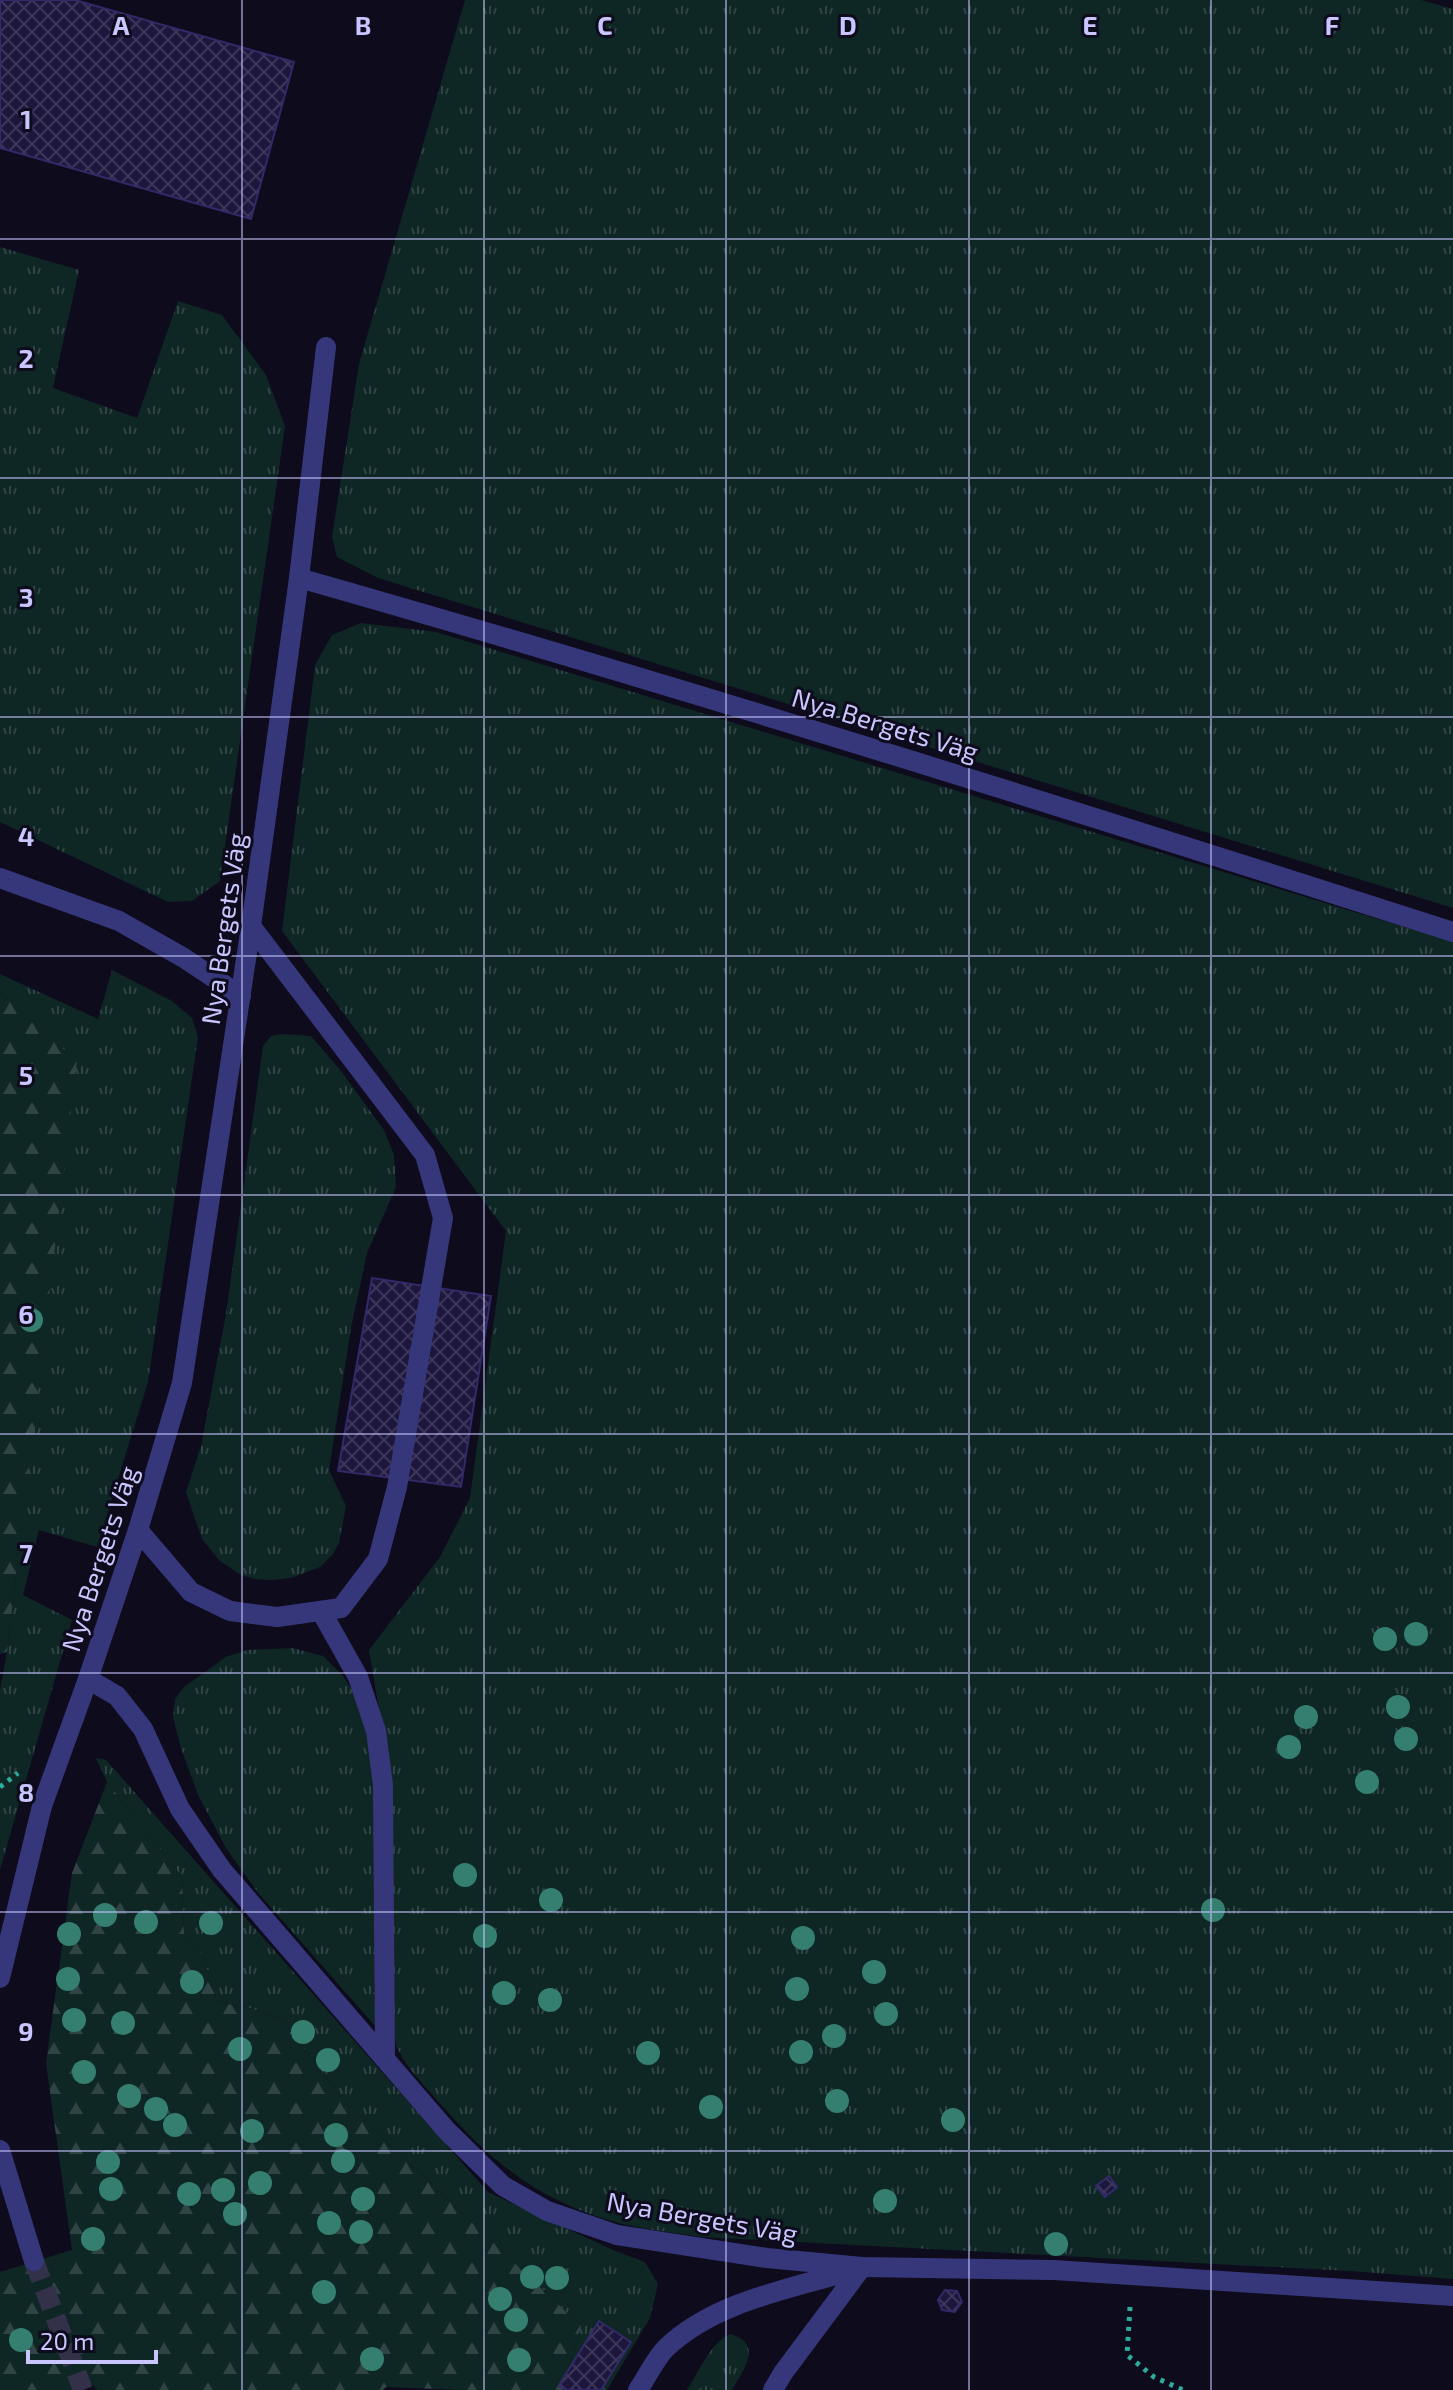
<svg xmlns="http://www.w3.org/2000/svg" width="1453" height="2390" font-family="'Exo 2',sans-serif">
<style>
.grass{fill:url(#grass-tufts)}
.forest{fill:url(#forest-firs)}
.building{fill:url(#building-cross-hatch);stroke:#322969;stroke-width:2}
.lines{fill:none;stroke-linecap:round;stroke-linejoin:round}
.minor-tunnel{stroke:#333049;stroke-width:20;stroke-dasharray:20 10;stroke-linecap:butt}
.path{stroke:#2cad9e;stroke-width:5;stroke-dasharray:4 6;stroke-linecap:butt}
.minor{stroke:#36377b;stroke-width:20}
.tree{fill:#347f6f}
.grid{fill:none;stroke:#c9c6ff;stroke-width:2;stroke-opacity:0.55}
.labels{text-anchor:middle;stroke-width:6;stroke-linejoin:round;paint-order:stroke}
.street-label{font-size:26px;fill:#c9c6ff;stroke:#0d0b1c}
.grid-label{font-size:26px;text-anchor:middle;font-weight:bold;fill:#c9c6ff;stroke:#0d0b1c;stroke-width:6;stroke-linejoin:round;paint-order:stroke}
</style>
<defs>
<pattern id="grass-tufts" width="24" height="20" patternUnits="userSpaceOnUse" patternTransform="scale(2)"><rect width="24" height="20" fill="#0e2624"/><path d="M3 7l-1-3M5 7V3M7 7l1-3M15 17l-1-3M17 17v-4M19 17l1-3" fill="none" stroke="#304445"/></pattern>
<pattern id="forest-firs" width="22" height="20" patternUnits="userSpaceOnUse" patternTransform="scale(2)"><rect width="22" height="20" fill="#0e2624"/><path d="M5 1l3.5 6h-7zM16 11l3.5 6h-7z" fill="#304445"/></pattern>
<pattern id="building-cross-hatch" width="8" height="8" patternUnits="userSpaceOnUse" patternTransform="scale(2)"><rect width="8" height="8" fill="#1d173d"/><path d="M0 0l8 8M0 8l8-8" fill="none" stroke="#3c375a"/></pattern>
</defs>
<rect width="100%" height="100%" fill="#0d0b1c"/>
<g class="grass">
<polygon points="465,0 1421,0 1453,9 1453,908 378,578 337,557 332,537 359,364"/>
<polygon points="0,247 79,270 53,388 137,418 178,301 222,315 266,375 285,426 220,881 192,901 168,902 0,822"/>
<path d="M361 623 436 632 1453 942V2279L1350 2271 702 2237C676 2233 649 2230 623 2224 548 2205 497 2168 446 2110 431 2093 415 2077 403 2059L396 2046 394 2029 386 1751 369 1650 440 1557 470 1498 506 1231 282 931 315 665 332 635Z"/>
<polygon points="112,970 172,1001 192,1018 198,1037 148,1382 97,1547 39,1530 23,1595 72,1620 0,1870 0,1690 7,1652 76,1062 0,992 0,974 98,1019"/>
<polygon points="282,1034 311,1036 341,1071 384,1130 394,1155 396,1187 367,1253 351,1328 329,1470 346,1506 339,1543 333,1554 320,1567 291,1578 271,1580 255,1579 241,1575 220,1561 202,1539 186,1492 201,1446 226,1314 263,1046 271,1036"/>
<polygon points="292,1648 323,1656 343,1676 358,1699 374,1746 378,1936 374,1988 376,2027 259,1894 226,1848 198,1795 181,1748 173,1717 175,1699 184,1687 226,1657 247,1650"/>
<polygon points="96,1758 106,1760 488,2192 613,2250 645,2262 658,2284 650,2318 607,2390 562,2390 581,2326 345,2102 281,2019 250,2008 217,2002 201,1949 184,1935 182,1877 107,1782"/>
<path d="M730 2334C765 2344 743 2370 732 2390H687C699 2372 710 2343 730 2334Z"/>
</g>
<g class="forest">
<polygon points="0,992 77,1061 7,1652 0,1654"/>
<polygon points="107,1782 182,1877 184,1935 201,1949 217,2002 250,2008 281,2019 345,2102 581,2326 562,2390 463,2390 386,2387 383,2390 97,2390 87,2378 76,2390 0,2390 0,2272 72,2250 46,2063 72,1873"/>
</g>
<g class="building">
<polygon points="0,0 75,0 294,62 251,219 0,148"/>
<polygon points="372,1278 491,1296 461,1487 338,1471"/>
<polygon points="1109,2176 1117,2187 1105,2197 1096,2186"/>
<polygon points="945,2290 957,2291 962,2302 955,2312 942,2310 938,2300"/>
<polygon points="599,2321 631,2342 601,2390 566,2390 559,2385"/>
</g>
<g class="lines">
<polyline class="minor-tunnel" points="34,2261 83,2390"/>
<g class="path">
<polyline points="0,1787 18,1773"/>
<polyline points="1130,2307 1127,2355 1154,2377 1183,2390"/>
</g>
<g class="minor">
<path d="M299 578C686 688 1070 809 1453 932"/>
<polyline points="0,878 119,921 184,958 241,996"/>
<polyline points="138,1530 191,1592 230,1611 277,1617 341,1608 378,1559 397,1487 443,1218 425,1155 251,926"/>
<polyline points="321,1611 358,1677 376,1731 383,1785 385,2059"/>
<polyline points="88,1679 117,1696 143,1729 180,1809 222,1870 447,2131 503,2186 547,2211 617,2235 767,2258 862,2267 1054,2270 1453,2296"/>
<polyline points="0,1978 42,1806 88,1679 138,1530 182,1383 251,926 299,578 326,347"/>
<polyline points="0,2150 34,2261"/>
<path d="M638 2390C647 2377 655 2359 666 2348 714 2302 789 2289 850 2271"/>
<polyline points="773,2390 783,2373 862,2267"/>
</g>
</g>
<g class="tree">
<circle cx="31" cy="1320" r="12"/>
<circle cx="1416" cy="1634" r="12"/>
<circle cx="1385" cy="1639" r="12"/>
<circle cx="1398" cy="1707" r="12"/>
<circle cx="1306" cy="1717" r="12"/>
<circle cx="1406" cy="1739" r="12"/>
<circle cx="1289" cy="1747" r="12"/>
<circle cx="1367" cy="1782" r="12"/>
<circle cx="465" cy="1875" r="12"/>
<circle cx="551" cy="1900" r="12"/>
<circle cx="1213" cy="1910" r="12"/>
<circle cx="105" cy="1915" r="12"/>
<circle cx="146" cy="1922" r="12"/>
<circle cx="211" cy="1923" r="12"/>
<circle cx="69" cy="1934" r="12"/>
<circle cx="485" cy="1936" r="12"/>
<circle cx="803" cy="1938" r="12"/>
<circle cx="874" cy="1972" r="12"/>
<circle cx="68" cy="1979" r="12"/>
<circle cx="192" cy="1982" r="12"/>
<circle cx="797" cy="1989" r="12"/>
<circle cx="504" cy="1993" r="12"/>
<circle cx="550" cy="2000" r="12"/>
<circle cx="886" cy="2014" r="12"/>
<circle cx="74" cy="2020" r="12"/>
<circle cx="123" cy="2023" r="12"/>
<circle cx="303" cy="2032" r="12"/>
<circle cx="834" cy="2036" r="12"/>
<circle cx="240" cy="2049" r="12"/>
<circle cx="801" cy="2052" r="12"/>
<circle cx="648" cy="2053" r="12"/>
<circle cx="328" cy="2060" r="12"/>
<circle cx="84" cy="2072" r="12"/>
<circle cx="129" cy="2096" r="12"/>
<circle cx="837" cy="2101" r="12"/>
<circle cx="711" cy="2107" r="12"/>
<circle cx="156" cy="2109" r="12"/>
<circle cx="953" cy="2120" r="12"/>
<circle cx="175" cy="2125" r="12"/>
<circle cx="252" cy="2131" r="12"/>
<circle cx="336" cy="2135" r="12"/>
<circle cx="343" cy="2161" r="12"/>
<circle cx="108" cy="2162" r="12"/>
<circle cx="260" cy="2183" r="12"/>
<circle cx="111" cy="2189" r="12"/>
<circle cx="223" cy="2190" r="12"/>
<circle cx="189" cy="2194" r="12"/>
<circle cx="363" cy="2199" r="12"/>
<circle cx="885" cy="2201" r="12"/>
<circle cx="235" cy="2214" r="12"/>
<circle cx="329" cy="2223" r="12"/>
<circle cx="361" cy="2232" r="12"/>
<circle cx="93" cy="2239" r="12"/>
<circle cx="1056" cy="2244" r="12"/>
<circle cx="532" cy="2277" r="12"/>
<circle cx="557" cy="2278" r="12"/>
<circle cx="324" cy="2292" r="12"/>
<circle cx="500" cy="2299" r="12"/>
<circle cx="516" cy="2320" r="12"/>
<circle cx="21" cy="2340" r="12"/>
<circle cx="372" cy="2359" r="12"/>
<circle cx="519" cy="2360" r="12"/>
</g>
<path class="grid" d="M242 0V2390M484 0V2390M726 0V2390M969 0V2390M1211 0V2390M0 239H1453M0 478H1453M0 717H1453M0 956H1453M0 1195H1453M0 1434H1453M0 1673H1453M0 1912H1453M0 2151H1453"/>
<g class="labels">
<g class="street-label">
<text transform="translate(885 725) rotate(17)" y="9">Nya Bergets Väg</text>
<text transform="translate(224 929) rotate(-82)" y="9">Nya Bergets Väg</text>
<text transform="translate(100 1559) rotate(-72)" y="9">Nya Bergets Väg</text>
<text transform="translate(702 2218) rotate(10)" y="9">Nya Bergets Väg</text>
</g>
</g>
<g class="grid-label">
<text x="121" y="35">A</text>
<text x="363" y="35">B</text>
<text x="605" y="35">C</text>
<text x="848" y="35">D</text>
<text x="1090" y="35">E</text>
<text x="1332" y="35">F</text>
<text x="26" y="129">1</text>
<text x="26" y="368">2</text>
<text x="26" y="607">3</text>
<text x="26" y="846">4</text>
<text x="26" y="1085">5</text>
<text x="26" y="1324">6</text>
<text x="26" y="1563">7</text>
<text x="26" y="1802">8</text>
<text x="26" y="2041">9</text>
</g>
<path d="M28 2350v12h128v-12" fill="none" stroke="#c9c6ff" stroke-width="4"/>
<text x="40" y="2350" font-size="24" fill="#c9c6ff" stroke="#0d0b1c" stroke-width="6" paint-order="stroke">20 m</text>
</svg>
